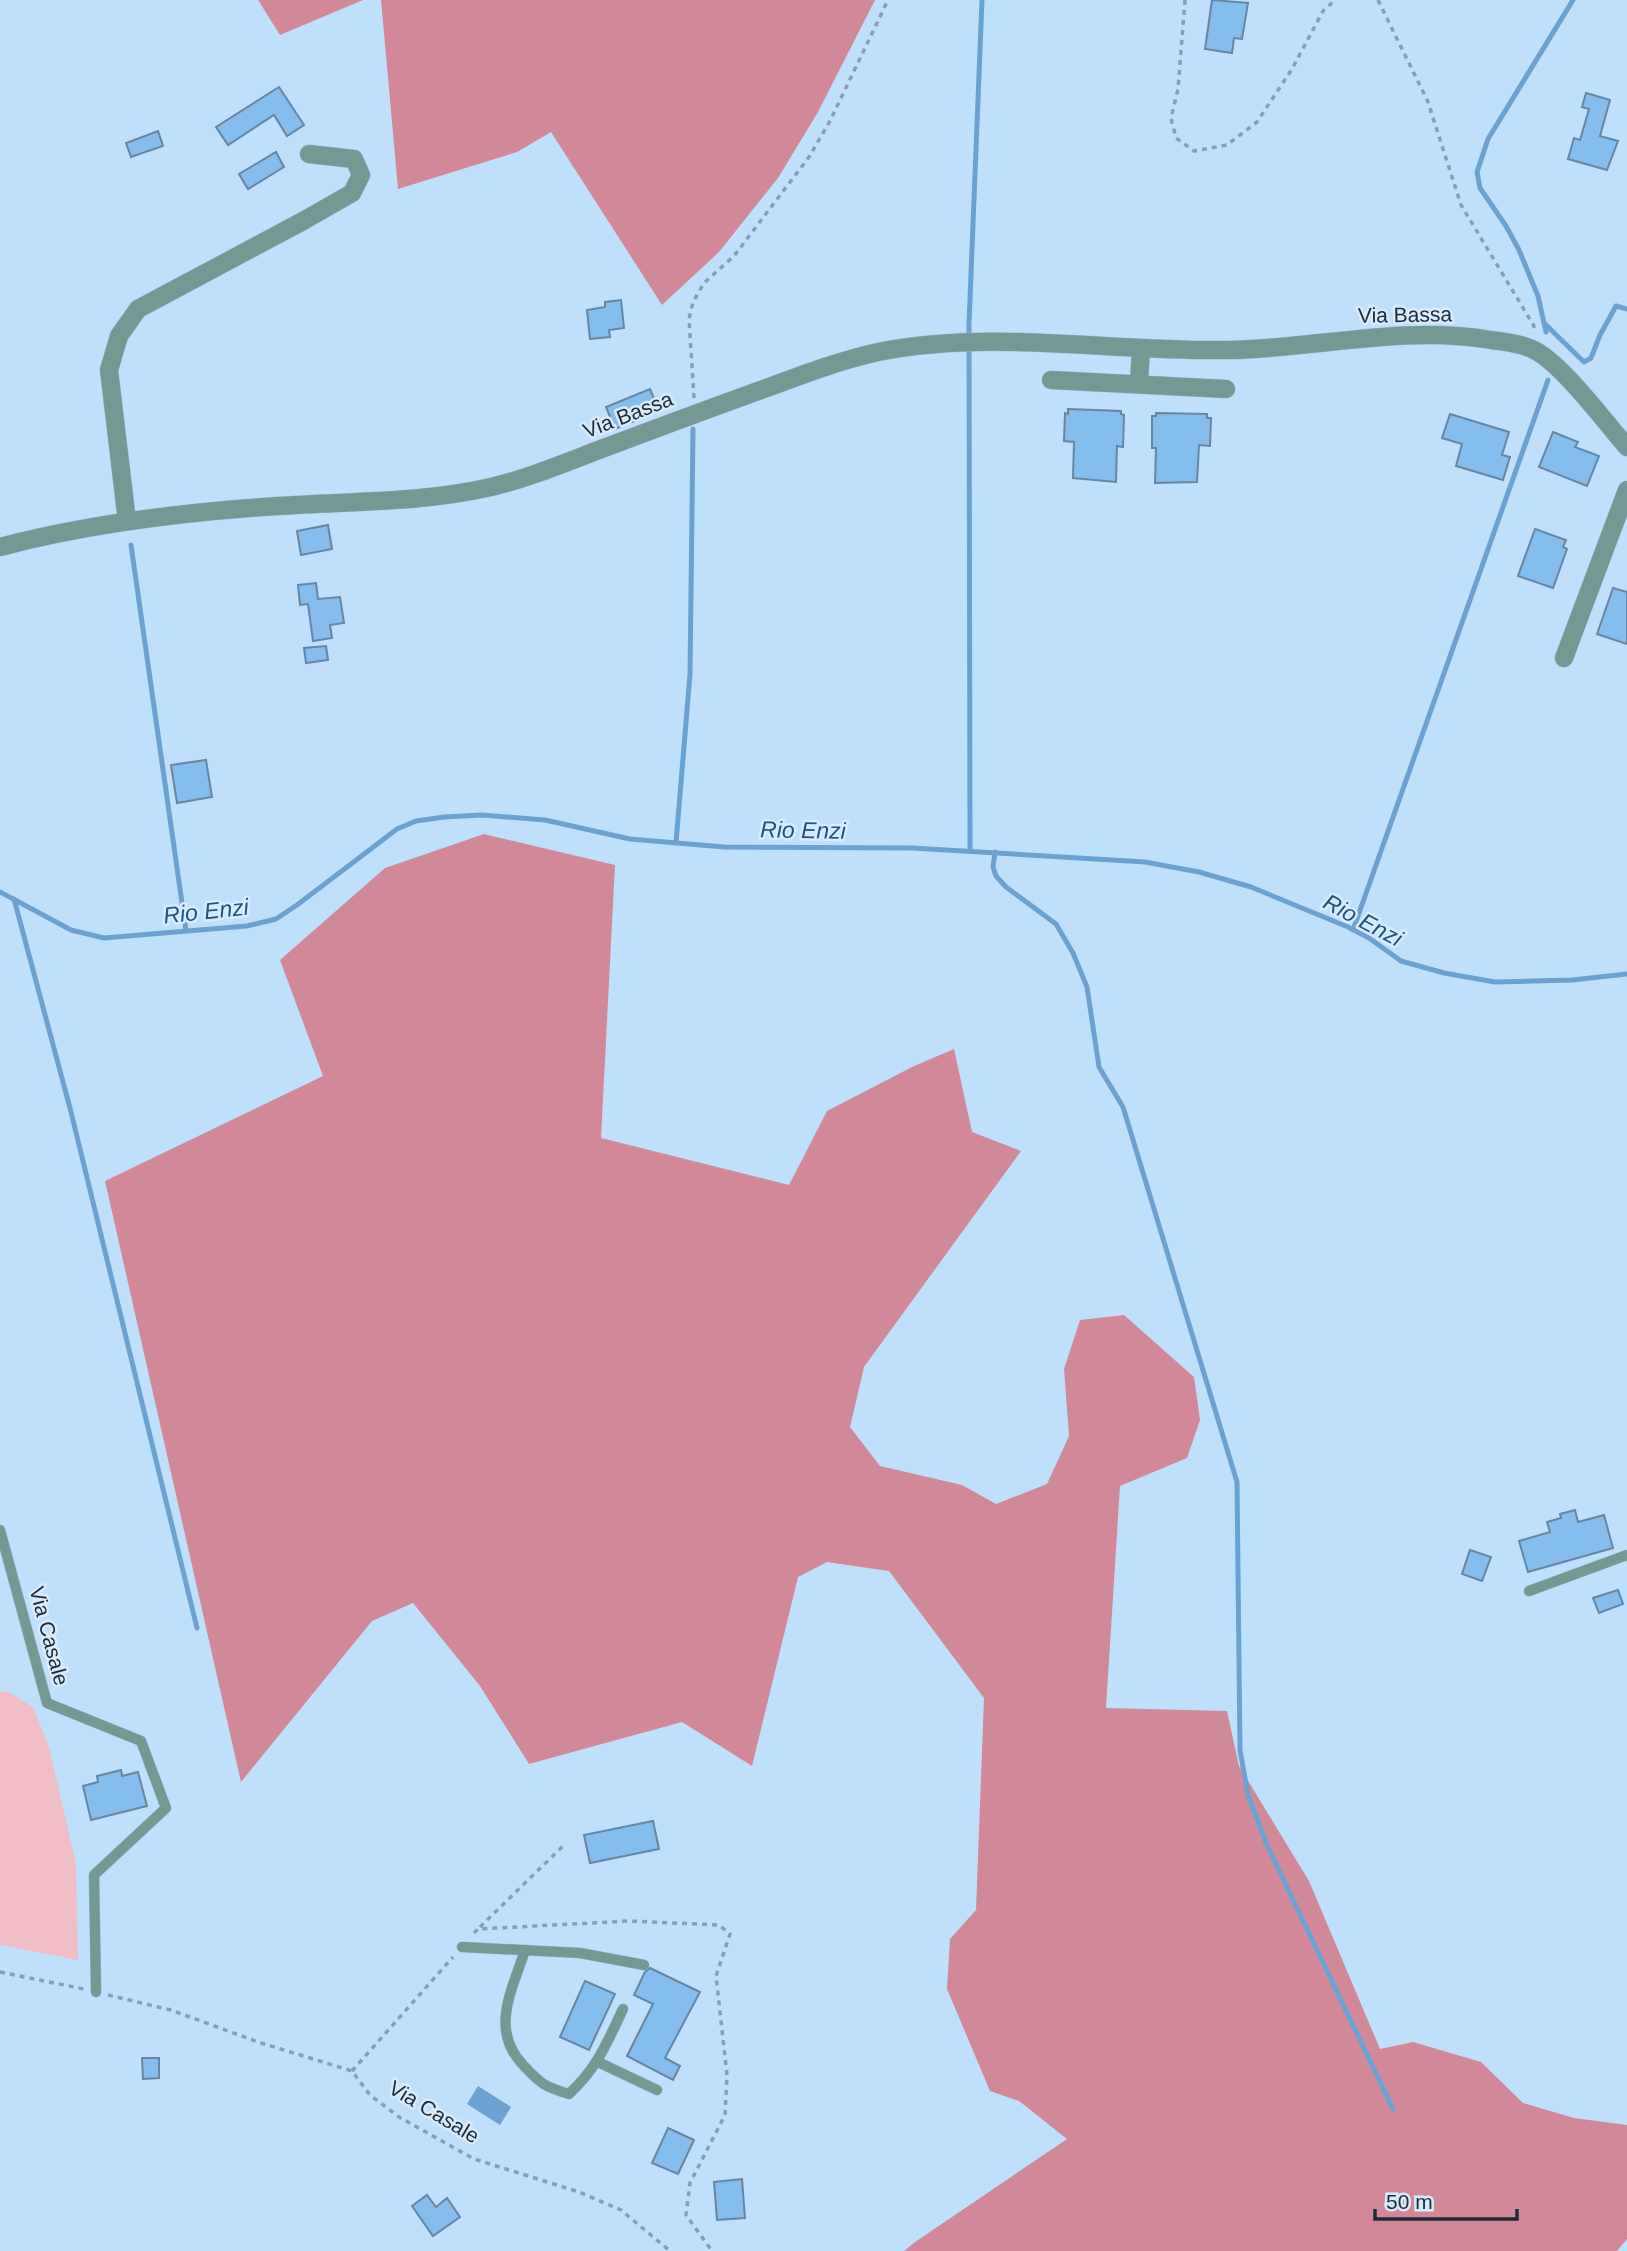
<svg xmlns="http://www.w3.org/2000/svg" width="1627" height="2251" font-family="Helvetica,sans-serif">
<style>
.green{fill:#f1bdc7}
.forest{fill:#d18999}
.water{fill:#6ca2d1}
.lines{fill:none;stroke-linecap:round;stroke-linejoin:round}
.stream{stroke:#6ca2d1;stroke-width:5}
.building{fill:#85bded;stroke:#6786a1;stroke-width:2}
.lane-casing{stroke:#9fbcd5;stroke-width:11}
.street-casing{stroke:#9fbcd5;stroke-width:19}
.path{stroke:#859fb5;stroke-width:3.5;stroke-dasharray:5 5;stroke-linecap:butt}
.lane{stroke:#749893;stroke-width:10}
.street{stroke:#749893;stroke-width:18}
.labels{text-anchor:middle;stroke-width:5;stroke-linejoin:round;paint-order:stroke}
.street-label{font-size:21px;fill:#1f2c37;stroke:#d7ebfd}
.water-label{font-size:23px;font-style:italic;fill:#1a5683;stroke:#d7ebfd}
</style>
<rect width="100%" height="100%" fill="#bfe0fd"/>
<polygon class="green" points="7,1691 33,1707 49,1747 76,1864 78,1960 0,1945 0,1692"/>
<g class="forest">
<polygon points="258,0 363,0 280,35"/>
<polygon points="381,0 875,0 818,112 778,178 719,252 662,305 551,132 517,152 398,189"/>
<polygon points="484,834 615,865 601,1138 789,1185 827,1111 914,1066 954,1049 972,1132 1021,1151 864,1367 850,1427 880,1466 962,1485 996,1504 1047,1484 1069,1436 1064,1369 1080,1320 1124,1315 1194,1377 1200,1420 1187,1458 1120,1486 1106,1708 1227,1711 1239,1766 1309,1881 1380,2049 1413,2042 1481,2062 1523,2103 1574,2118 1627,2125 1627,2239 1617,2251 904,2251 915,2242 1067,2139 1019,2101 990,2091 947,1989 950,1939 976,1910 984,1698 889,1571 827,1562 798,1577 752,1766 682,1722 529,1764 480,1686 413,1603 372,1621 241,1782 105,1181 323,1076 280,960 385,868"/>
</g>
<polygon class="water" points="478,2086 511,2107 500,2125 467,2104"/>
<g class="lines">
<g class="stream">
<polyline points="1545,324 1584,362 1591,358 1600,335 1616,306 1627,309"/>
<polyline points="1546,332 1538,296 1519,250 1506,226 1480,188 1477,172 1488,139 1573,0"/>
<polyline points="131,545 186,931"/>
<polyline points="676,843 690,674 693,429"/>
<polyline points="970,851 969,324 982,0"/>
<polyline points="995,852 993,867 996,876 1006,887 1056,924 1073,953 1087,987 1099,1067 1123,1107 1237,1482 1240,1750 1248,1795 1266,1843 1393,2109"/>
<polyline points="0,892 71,930 104,938 247,926 276,919 297,905 397,829 416,821 444,817 482,815 545,820 630,839 724,847 912,848 1145,862 1199,872 1251,887 1348,927 1369,938 1401,961 1444,973 1495,982 1572,980 1627,974"/>
<polyline points="14,899 70,1108 197,1628"/>
<polyline points="1353,930 1548,380"/>
</g>
</g>
<g class="building">
<polygon points="1212,0 1248,3 1242,39 1234,38 1232,53 1205,49"/>
<polygon points="279,87 304,125 287,136 274,115 228,145 216,127"/>
<polygon points="1586,93 1610,100 1600,136 1618,141 1607,170 1568,159 1574,138 1580,140 1589,109 1582,107"/>
<polygon points="158,131 163,146 131,157 126,143"/>
<polygon points="276,152 284,167 248,189 239,174"/>
<polygon points="621,300 624,328 609,330 610,337 590,339 587,310 605,307 605,302"/>
<polygon points="650,389 659,411 615,429 606,407"/>
<polygon points="1068,409 1121,411 1121,414 1124,415 1123,447 1117,446 1116,482 1073,478 1074,442 1064,441 1065,413 1068,414"/>
<polygon points="1156,413 1207,414 1207,418 1211,418 1210,446 1199,445 1197,482 1155,483 1156,448 1152,448 1152,416 1156,416"/>
<polygon points="1450,414 1509,432 1502,455 1510,457 1503,480 1456,466 1462,444 1442,438"/>
<polygon points="1553,432 1578,442 1575,447 1599,456 1587,486 1539,467"/>
<polygon points="328,525 332,549 301,555 297,531"/>
<polygon points="1535,529 1566,540 1563,547 1567,549 1553,588 1518,576"/>
<polygon points="316,583 318,599 340,597 344,623 330,625 332,638 313,641 308,604 300,605 298,585"/>
<polygon points="1613,588 1627,592 1627,644 1597,634"/>
<polygon points="326,646 328,660 306,663 304,648"/>
<polygon points="206,760 212,797 177,803 171,765"/>
<polygon points="1575,1510 1578,1522 1604,1515 1613,1548 1528,1572 1519,1541 1550,1532 1547,1522 1561,1518 1560,1514"/>
<polygon points="1470,1550 1491,1557 1482,1581 1462,1574"/>
<polygon points="1618,1590 1623,1604 1599,1613 1593,1598"/>
<polygon points="121,1770 122,1776 138,1772 147,1806 91,1820 83,1786 98,1782 97,1776"/>
<polygon points="653,1821 659,1849 590,1863 584,1835"/>
<polygon points="650,1968 700,1992 665,2058 680,2066 673,2080 627,2056 653,2004 634,1995 645,1972"/>
<polygon points="585,1981 615,1994 589,2050 560,2037"/>
<polygon points="142,2058 159,2058 159,2078 143,2079"/>
<polygon points="668,2128 694,2140 678,2174 652,2163"/>
<polygon points="742,2179 745,2218 717,2220 714,2182"/>
<polygon points="427,2195 436,2207 447,2198 460,2217 433,2236 412,2206"/>
</g>
<g class="lines">
<g class="lane-casing">
<g id="lane">
<polyline points="0,1530 47,1703 141,1741 166,1808 94,1875 96,1992"/>
<polyline points="1529,1591 1627,1555"/>
<polyline points="462,1947 580,1953 644,1965"/>
<path d="M525 1950C512 1991 489 2030 524 2066 541 2084 545 2087 569 2094 597 2068 607 2043 623 2009"/>
<polyline points="598,2062 657,2090"/>
</g>
</g>
<g class="street-casing">
<g id="street">
<polyline points="1051,380 1226,389"/>
<polyline points="1139,383 1141,348"/>
<polyline points="127,521 109,370 119,336 138,309 303,221 352,193 361,175 354,159 309,154"/>
<path d="M0 547C91 523 185 512 278 506 349 501 422 503 491 487 529 478 567 462 604 448 660 427 716 406 772 386 807 373 842 360 878 352 993 329 1111 352 1227 350 1315 349 1402 325 1491 340 1505 342 1519 343 1532 349 1560 361 1605 422 1627 447"/>
<polyline points="1564,658 1627,490"/>
</g>
</g>
<g class="path">
<polyline points="1185,0 1178,89 1171,118 1176,138 1194,151 1227,145 1257,122 1292,69 1323,11 1335,0"/>
<polyline points="1378,0 1428,102 1461,205 1534,326 1533,333"/>
<polyline points="694,398 689,319 693,302 704,283 734,256 809,157 830,121 888,0"/>
<polyline points="480,1927 564,1845"/>
<polyline points="474,1933 478,1929 629,1921 719,1925 730,1934 716,1976 727,2075 725,2115 690,2183 686,2215 712,2251"/>
<polyline points="0,1972 84,1989"/>
<polyline points="108,1995 171,2010 258,2042 352,2071 370,2095 399,2117 474,2159 579,2192 621,2210 670,2251"/>
<polyline points="352,2071 453,1957"/>
</g>
<use href="#lane" class="lane"/>
<use href="#street" class="street"/>
</g>
<g class="labels">
<g class="street-label">
<text transform="translate(1405 315) rotate(-1)" y="7">Via Bassa</text>
<text transform="translate(628 415) rotate(-21)" y="7">Via Bassa</text>
<text transform="translate(49 1636) rotate(75)" y="7">Via Casale</text>
<text transform="translate(434 2112) rotate(31)" y="7">Via Casale</text>
</g>
<g class="water-label">
<text transform="translate(803 830) rotate(1)" y="8">Rio Enzi</text>
<text transform="translate(206 911) rotate(-6)" y="8">Rio Enzi</text>
<text transform="translate(1363 920) rotate(28)" y="8">Rio Enzi</text>
</g>
</g>
<path d="M1375 2209v10h142v-10" fill="none" stroke="#1f2c37" stroke-width="3.5"/>
<text x="1386" y="2209" font-size="21" fill="#1f2c37" stroke="#d7ebfd" stroke-width="5" paint-order="stroke">50 m</text>
</svg>
